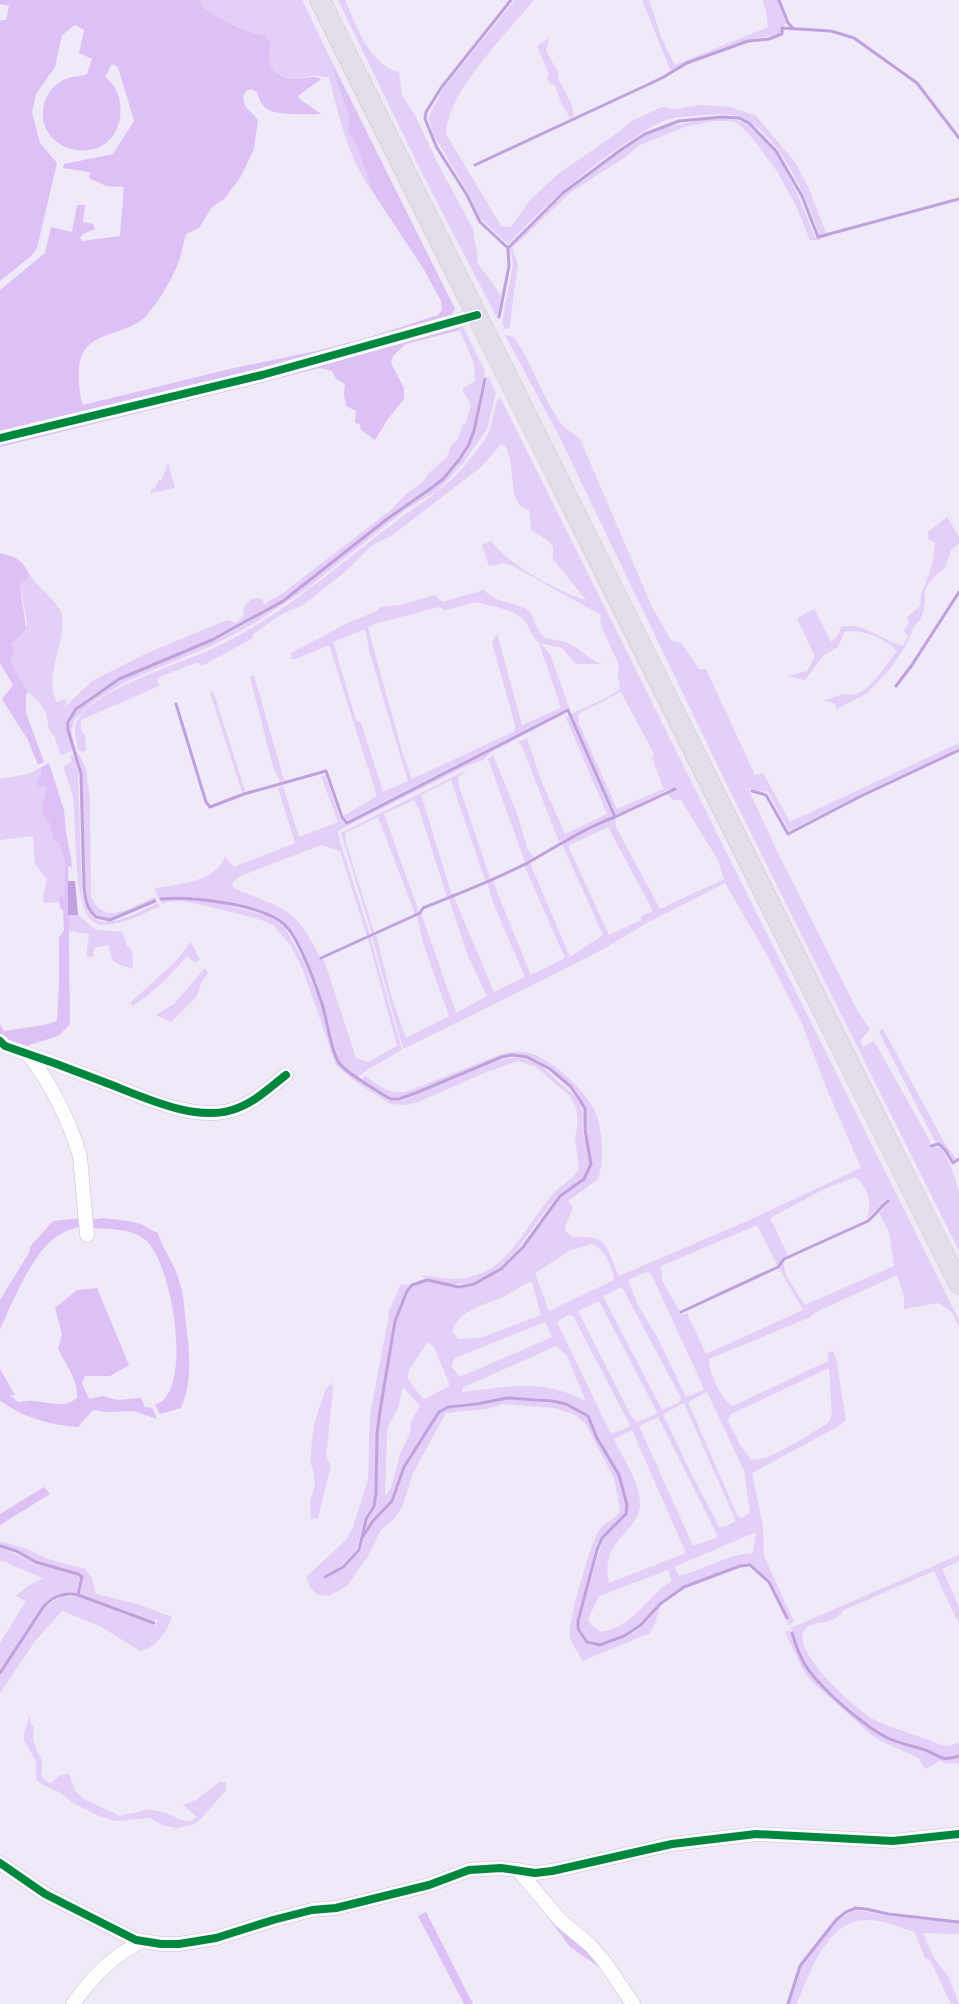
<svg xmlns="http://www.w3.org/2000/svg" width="959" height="2004" font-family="'Fira Sans Condensed',sans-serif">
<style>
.green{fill:#e3cff7;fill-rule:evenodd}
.forest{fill:#ddc1f6}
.water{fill:#c1a0de}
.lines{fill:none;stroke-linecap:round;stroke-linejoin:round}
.stream{stroke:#c1a0de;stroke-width:3}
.minor-casing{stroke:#c7c1cc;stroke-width:15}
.highway-casing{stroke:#cac7cd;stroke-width:21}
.minor{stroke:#fdfcfe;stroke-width:14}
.highway{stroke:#e3dde9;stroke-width:20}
.cycleway-casing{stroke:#f9f4ff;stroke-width:11}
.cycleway{stroke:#00873e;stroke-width:8}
</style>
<rect width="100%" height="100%" fill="#f0e9f7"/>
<g class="green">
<path d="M199 0H302L332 62 335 78 349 115 348 132 358 148 372 191C348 158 339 116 329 77 322 78 321 76 315 76 309 75 302 79 295 79 286 79 269 73 269 61 268 55 271 48 270 41L265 36 241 29 219 18 203 7Z"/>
<path d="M338 0H345C357 26 368 64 399 72L402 95 416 117 437 162 474 231C473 243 479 251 477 263 485 274 494 284 501 296L497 318 421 171Z"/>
<path d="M515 0H534C507 33 447 92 446 134L501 226 511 227 529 201 558 174 620 131 630 122 662 107 675 109 701 105 731 107 756 116 795 162 809 189 826 233 819 235C809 200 778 133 743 118 733 113 718 114 707 115 694 116 678 116 666 120 652 125 639 135 626 143 582 172 544 206 508 244L480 218 469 194 433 134 428 118 443 89Z"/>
<path d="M642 0H649L661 37 675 65 768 27 766 11 762 0H778L786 24 781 27V33C770 37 759 37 748 40 722 47 696 58 673 71L670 69Z"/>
<polygon points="549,38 546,51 559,74 558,78 572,105 574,115 570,118 561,102 555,85 549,83 547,77 549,74 537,46"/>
<path d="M710 118C720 119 733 118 742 122 779 137 801 204 815 237L830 235 819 240H810L796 206 778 173 754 140 739 124 731 121H714L687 126 640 145 624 158 571 192 512 248 518 264 510 323 509 328 505 329 502 323 513 264 510 248 565 194 624 149 647 135 663 128Z"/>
<path d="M458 326 463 327 485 371 473 431 467 446 458 460 442 478 387 518 282 600 212 639 118 678 86 699 75 708 67 722V730L72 751 61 755 54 736 49 729 46 713 39 702 28 692 10 661 15 652 11 645 26 629 27 624 20 582 30 575C37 587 59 602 62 615 67 641 42 677 57 702L67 699 65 707 92 681 145 654 227 620 236 623 244 616 243 609C248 601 253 596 262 599L264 604 283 593 392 509 405 495 424 481 428 474 447 457 452 444 457 441 463 424 466 423 471 405 462 389 475 381 474 364Z"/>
<path d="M505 335 514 337C533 364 542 398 562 425 567 431 575 433 580 439L652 607 671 640 682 644 699 669H706L755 775 763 773 790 822 959 743V748L859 795 789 831 768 792 748 789 780 857 857 1010 870 1029 860 1041 863 1047 874 1041 930 1141 929 1146 931 1148 936 1147 942 1149 951 1167 959 1191V1251L730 791 558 434Z"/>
<path d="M488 376 496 393 487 429 464 462 447 481 437 491 405 510 305 590 251 625 213 645 127 681 94 701 75 719 71 730 76 750 74 751C69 736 66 720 78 708 113 673 167 662 211 642 277 612 329 564 386 521 412 502 440 488 460 462 478 438 480 405 488 376Z"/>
<path d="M500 397 959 1320V1328L952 1312 938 1303 904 1309V1296L897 1275 818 1311 808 1318 709 1359C708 1371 722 1402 733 1406L828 1361V1352L833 1351 836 1358 846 1420 837 1427 752 1473 763 1526 764 1556 794 1622 789 1625C779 1599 772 1582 750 1564L740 1565 684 1586 660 1603 641 1625 632 1631 600 1644 588 1641 579 1629V1621L603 1539 627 1515 628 1504 620 1475 598 1437 589 1415 566 1403 535 1398 507 1397 476 1403H464L448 1406 438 1412 403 1467 391 1500 372 1520 363 1535 366 1519 374 1506 377 1493V1434L395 1321 407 1291 413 1285 427 1281 459 1287 474 1285 501 1270 523 1247 560 1196 585 1179 592 1165 586 1130 585 1109 570 1086 539 1061 527 1056 512 1054 502 1057 399 1098C384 1099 373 1088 361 1080L365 1076C379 1085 389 1095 406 1092L499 1055C510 1052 521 1050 532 1054 552 1059 585 1091 594 1109 603 1128 605 1159 598 1179L568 1201 573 1208 565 1226 566 1232 573 1237C610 1235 605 1247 619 1276L745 1222 861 1168 826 1087 801 1021 768 957 725 883 645 924 607 947 549 977 403 1049 372 937 376 935 392 999 406 1038 449 1016 423 943 417 916 421 913 456 1013 487 996 468 956 449 899 454 897 494 992 525 977 494 905 487 882 493 879 497 892 531 975 565 958 524 865 530 863 570 957 603 935 562 844 598 825 615 819 616 827 660 909 724 879 718 860 681 800H673L666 793 676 790 675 788 665 791 616 816 571 714 608 697 620 689 618 675 619 665 602 628 600 619 601 615 511 565 503 563 489 566 482 545 491 541C508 564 557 592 586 600L553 559V547L550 542 531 530 529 510C504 505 519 459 502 443L481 467 390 537 377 542 369 548 345 572 303 605 282 614 252 635 253 638 202 666 198 662 157 678 159 686 81 720V729L85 736 86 750 83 752 78 750C77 740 72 729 78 719 100 687 178 665 214 648 279 618 332 570 389 527 415 506 444 491 466 464 474 454 484 443 489 431 493 422 494 410 497 400ZM621 692 654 754 652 758 664 789 617 809 579 724 578 714ZM608 827 653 911 641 916V920L609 935 568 846ZM855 1177C869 1187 873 1205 866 1220L886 1199 889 1201 879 1213 889 1232 894 1266 805 1305 787 1277 783 1263 779 1268 803 1310 706 1354 687 1313 682 1315 662 1281 661 1266 757 1225 777 1265 788 1255 770 1218 822 1190ZM591 1244C603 1246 614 1269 614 1280L549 1311 535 1273 571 1250ZM646 1272 650 1273 653 1278 702 1384 704 1390 686 1397 657 1337 637 1303 628 1280ZM532 1282 541 1315 480 1338 458 1339 452 1331C460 1308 487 1305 507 1295 516 1291 522 1283 532 1282ZM622 1287 681 1398 680 1402 662 1410 603 1296ZM599 1301 657 1412 656 1414 637 1422 631 1416 578 1311ZM568 1315 573 1316 630 1425 629 1427 611 1434 557 1322ZM545 1322 552 1337 460 1377 451 1366 455 1358ZM428 1342 434 1347 449 1383V1386L425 1399 421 1397 407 1377 410 1368ZM556 1346 567 1356 586 1401C541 1378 510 1387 462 1392V1388ZM829 1368 832 1415 828 1423C811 1433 770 1462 751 1460L740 1445 728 1421 731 1414ZM403 1387 420 1406 411 1422 410 1433 400 1454 391 1488 385 1497 387 1434 388 1426 398 1408ZM707 1392 744 1471 750 1512 742 1518 737 1515 688 1402ZM684 1403 735 1519V1522L720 1528 691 1473 663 1414ZM658 1417 718 1537 693 1546 639 1426ZM632 1430 686 1553 609 1583C599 1539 640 1532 640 1504 640 1482 623 1459 614 1439ZM756 1532 753 1553C725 1555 707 1569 679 1576L674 1567ZM668 1570 672 1581C645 1597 636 1626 601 1632L591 1625 588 1619 599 1596Z"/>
<polygon points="168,463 175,488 151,493 151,490 156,487 158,481 162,479"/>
<path d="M947 517 959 537V543L951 550 945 567 930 581 925 590V605L921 619 914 626 906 645 891 668 867 693 837 709 835 704 824 700C831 699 836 696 843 694 846 694 849 695 852 695 869 694 887 663 897 651 884 637 864 630 845 631L838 647 824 655 805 680 788 676 807 671 815 656 797 618 814 609 831 642 838 635 841 627C863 621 883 641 903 646L908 636 904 630 909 623 907 617 920 606 921 595 932 566 935 543 928 539V532Z"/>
<path d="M484 590C498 605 510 600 526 609 535 614 535 629 543 636 551 642 562 639 570 644 582 650 589 660 602 664H576L562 648 540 643 550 654 570 710 568 708 348 820 343 816 377 796 329 645 296 659H290L292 657 291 653 350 622 377 611 380 607 400 605 435 595 442 602ZM477 602C492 607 517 609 526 623 531 629 532 638 539 643L561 708 522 725 497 633 492 642 515 725V731L412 779 403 755 368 628 374 624 439 607 445 610ZM365 629 370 654 408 781 383 792 361 722 356 720 333 642Z"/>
<polygon points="254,675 284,780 280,782 273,767 250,677"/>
<polygon points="213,691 245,791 242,792 210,692"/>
<path d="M567 712 492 752 483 760 466 766 341 829 338 832 341 845 370 935 367 936 340 851 321 845 238 877 232 884 233 888C285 910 294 905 321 959L324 960 356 1058 368 1062 397 1046 368 938 370 937 402 1050 367 1070 358 1077 341 1064 338 1059C329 1027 308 945 284 924 270 911 247 908 229 903 207 898 183 895 161 899L163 900 178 898 219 903 268 916 284 926 303 960 322 1007 337 1062 342 1068C359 1080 381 1103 402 1101L498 1061C528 1051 542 1066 562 1085 570 1091 580 1098 582 1109 584 1116 581 1124 583 1132 585 1143 593 1156 589 1167 584 1182 566 1187 556 1198 525 1232 503 1292 446 1283 438 1281 427 1281 421 1275 431 1276 443 1279 453 1279 506 1279 523 1229 552 1195 560 1185 572 1181 579 1169L575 1138 578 1121 576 1108 570 1096 536 1067 518 1061 484 1073 418 1102 407 1105 391 1104 357 1083 336 1065 303 970 291 946 273 925 259 919 203 905 181 901 166 902 162 904 154 889C177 883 214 884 225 857L234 867 295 843 278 788 283 786 299 837 338 822 321 776 325 775 340 818 347 824Z"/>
<polygon points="569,716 613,817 597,822 559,842 522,746 518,742 527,738 541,780 565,834 607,814 566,718"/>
<path d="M77 751 86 768 90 800 91 897C105 928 132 906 155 897L156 900C142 906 111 925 96 916 90 913 88 906 85 900L81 774 79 761 75 752Z"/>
<path d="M73 755 76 761 78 774 82 898C85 904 87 911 91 916 106 932 142 910 158 903L160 906C145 913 109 932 94 922 72 908 77 823 73 797 71 786 65 777 64 766L72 761 70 756Z"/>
<polygon points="493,755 516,811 528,850 534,857 525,862 488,759"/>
<polygon points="40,768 41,775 37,783 47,788 43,801 43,815 50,824 53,840 59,843 65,863 65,893 59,898 60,902 44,903 43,896 47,879 35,864 33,836 0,840 0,779 28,774"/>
<polygon points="469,769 459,776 458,783 490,878 485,880 451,780 421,795 452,895 447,897 420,812 414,800 384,814 419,912 415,914 378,817 345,833 346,843 374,932 372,934 341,833"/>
<path d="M68 915H78L96 930 123 932 127 946 132 950 133 969C116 963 111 965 109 945L94 948 93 957 86 956 89 934 68 931Z"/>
<path d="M191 942 200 960 194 962 187 956C171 975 154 992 133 1006L130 1003 175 962Z"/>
<polygon points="205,968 208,973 201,983 197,996 171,1022 156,1015 174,1004"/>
<polygon points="883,1029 945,1144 957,1160 953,1161 946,1149 936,1143 879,1032"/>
<path d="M401 1284 410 1285 405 1291 393 1322 376 1433 375 1492 373 1503 364 1519 357 1549 340 1567 323 1579 344 1567 361 1551 363 1540 374 1522 393 1502 405 1468 440 1413 449 1408 477 1406 507 1399 552 1403 565 1405 587 1417 596 1438 618 1476 626 1505 625 1514 601 1538 596 1549 577 1621 576 1630C581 1636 586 1644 593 1646 604 1649 634 1634 642 1627 649 1620 655 1612 661 1605L654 1625 650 1633 582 1661C579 1653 571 1643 570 1636 568 1621 590 1546 598 1532 603 1522 615 1521 620 1510L614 1478 585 1423 575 1415 554 1408 503 1404 486 1409 446 1413 413 1473 402 1507 395 1518 381 1530 368 1556 346 1587 328 1596 318 1595 311 1589 306 1577 346 1540 353 1527 368 1480 370 1415 389 1315 388 1313Z"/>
<polygon points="332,1382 333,1390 326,1457 331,1466 318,1518 311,1519 310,1501 315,1486 314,1473 310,1461 314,1424 325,1391"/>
<path d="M0 1541 27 1549 48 1559 85 1569 92 1578 96 1594 137 1604 172 1617C167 1631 156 1649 140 1651L100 1626 62 1611 35 1641 0 1693V1676L23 1639 47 1605 63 1596 78 1597 152 1623 155 1627 158 1619 152 1620 80 1594 83 1580 81 1574 36 1560 0 1545Z"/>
<path d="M0 1548C12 1552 23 1558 35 1563 50 1569 68 1568 80 1578L78 1593C64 1592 54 1594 44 1604L0 1670V1643L26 1601 16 1596 28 1586 43 1578 0 1560Z"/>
<path d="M959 1555V1561L942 1569 959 1607V1624L934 1571 844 1610C841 1613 838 1618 834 1619 825 1624 810 1621 804 1631 791 1652 859 1713 877 1721 896 1730 918 1735 938 1744L947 1746 959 1743V1755L945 1759 928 1751 893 1739 864 1721 817 1680 805 1664 791 1628Z"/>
<path d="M789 1630C793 1641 797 1654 803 1664 818 1690 866 1729 894 1742 904 1746 914 1748 925 1752 938 1757 944 1763 959 1757V1763L948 1764 939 1761 926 1769 923 1767 919 1758 883 1742 873 1736 810 1680 802 1668 785 1632Z"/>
<path d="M30 1715V1723L34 1727C34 1732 32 1738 34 1742 38 1757 45 1757 41 1776L50 1784 60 1775 69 1774 75 1791 84 1799 120 1816C128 1813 140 1813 146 1809L167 1813 181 1820 191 1821 197 1817 183 1805 196 1800 219 1782H226V1790L200 1820 194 1824 177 1828 162 1825 151 1818 116 1821 99 1816 73 1803 61 1793 41 1784 36 1779V1761L24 1740V1734Z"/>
<path d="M856 1910 888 1916 959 1923V1934L923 1933 934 1958 949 1978 959 2004H951L930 1960 925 1958 915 1932C900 1928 882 1919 866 1920 827 1920 809 1974 797 2004H789L801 1966 837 1921Z"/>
</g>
<g class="forest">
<path d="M0 0H199L203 7 219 18 241 29 265 36 270 41C271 48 269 54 269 60 269 71 284 79 293 79 304 80 312 74 321 79L298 96 301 100 321 114C309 114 277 116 267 109 261 105 259 99 257 92L251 89 246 91 243 97 245 106 258 120 254 149 240 178 224 199 212 207 199 228 186 234C183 243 182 252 179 261 172 279 159 302 146 316 123 339 82 328 79 369 78 381 79 393 83 405L230 369 316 351 367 338 438 315 442 310 441 301 423 268 372 191 358 148 348 132 349 115 335 78 332 62 455 309 450 317 329 353 0 434V290L45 253 51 227 72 232 77 205H85L83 222 93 224 95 229 83 234 80 238 82 241 120 236 124 187 106 186 89 178 90 172 63 168 64 164 113 154 134 121 118 67 112 64 105 77C118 87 122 101 120 118 111 171 32 154 44 104 47 95 52 87 60 82 69 76 77 77 87 74L92 59 79 53 84 30 75 25 62 35 55 67 36 94 32 112 40 143 57 163 37 248 31 256 0 281V23L1 20H6L9 6 0 4Z"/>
<polygon points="458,326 460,330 406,344 393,356 391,363 404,388 404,399 388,419 375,440 361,430 360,424 355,423 356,411 346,406 344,395 345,384 336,379 332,371 320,368 0,447 0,441"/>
<path d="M0 553C17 557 22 560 30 575L20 585 26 629 11 645 15 651 10 661 28 692 26 695V713L44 762 38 765 28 740 2 699 13 685 0 663Z"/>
<polygon points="49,763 64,810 66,833 71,858 72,868 68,866 70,1024 58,1036 20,1048 0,1036 0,1024 4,1031 44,1025 57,1021 59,985 59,938 64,930 63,910 60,908 59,898 65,893 65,863 59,843 53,840 50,824 43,815 43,801 47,788 44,786 41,788 36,783 41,775 40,768"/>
<path d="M82 1218V1226C76 1228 70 1229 64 1232 34 1246 14 1300 0 1329V1300L29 1253 30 1247 53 1221Z"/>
<path d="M104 1218C117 1220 128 1220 140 1224 146 1226 149 1230 158 1233 163 1250 174 1263 179 1280 183 1292 184 1304 185 1316 189 1348 194 1377 181 1408L160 1414 155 1405C195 1393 172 1257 143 1238 129 1228 105 1229 89 1228L88 1220Z"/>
<path d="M97 1288 129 1365 110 1376H85L82 1383 89 1399 102 1396 117 1400 141 1398 145 1407 152 1408 157 1419 134 1411 108 1412 93 1410 78 1427C50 1425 25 1418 2 1402L0 1401V1369L15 1395H10L18 1402C23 1402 28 1400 33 1401 49 1402 63 1409 77 1398 79 1382 65 1363 58 1349L62 1334 55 1308 77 1290Z"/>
<polygon points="44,1487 50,1494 0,1525 0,1514"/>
<polygon points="515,1873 612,1980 598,1966 570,1947"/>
<polygon points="426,1912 473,2004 464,2004 418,1916"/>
</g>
<polygon class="water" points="68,881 75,881 78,915 68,915"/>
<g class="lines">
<g class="stream">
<polyline points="779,0 788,23 792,27"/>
<polyline points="475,165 662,78 687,63 748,41 769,39 782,34 782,28 831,31 854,38 917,83 959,138"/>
<polyline points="508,248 480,222 467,195 437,148 425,119 426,112 441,88 511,0"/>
<polyline points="499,317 509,266 508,248 563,193 622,149 645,134 679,121 722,117 739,118 749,123 776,151 802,196 818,237 959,199"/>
<polyline points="896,686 912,665 959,592"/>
<polyline points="176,704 206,802 210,807 244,794 326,771 342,817 347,823 568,710 615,817 675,789"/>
<polyline points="752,791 766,795 788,834 859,797 959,750"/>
<path d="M161 899C190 896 263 904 285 925 300 940 316 986 323 1007 327 1021 332 1055 340 1064 347 1073 374 1089 385 1096L391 1099H399L416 1093 502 1057 512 1055 527 1057 550 1069 570 1086 580 1100 585 1109V1130L591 1164 584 1179 560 1196 523 1247 501 1269 474 1284 459 1287 427 1280 412 1285 407 1291 395 1321 380 1411 377 1434 376 1493 374 1506 366 1519 359 1550 343 1567 325 1577"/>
<path d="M155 901 110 920 96 917C87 909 85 900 84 887L81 774 68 730V722L76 709 119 679 212 640 283 601 387 519 430 489 443 479 459 460 468 446 474 431 485 379"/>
<path d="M321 958 420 913 423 908C458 894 495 880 529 862 558 846 584 828 615 817"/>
<polyline points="931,1146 939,1144 945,1150 953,1163 959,1159"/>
<path d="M681 1312 778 1267 784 1259 868 1221C876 1214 880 1207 888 1201"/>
<polyline points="362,1538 373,1521 392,1501 404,1467 439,1412 448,1407 477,1404 507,1398 552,1401 566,1404 588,1416 597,1438 619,1475 627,1505 626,1514 602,1538 597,1550 578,1621 578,1629 587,1642 600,1645 624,1636 641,1625 660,1604 684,1587 740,1566 750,1565 769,1582 787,1618"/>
<polyline points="0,1546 16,1551 36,1562 78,1574 82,1577 78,1595"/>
<path d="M792 1633C795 1643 799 1654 804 1663 817 1686 866 1728 890 1739 901 1744 913 1746 925 1750 941 1756 940 1762 959 1756"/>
<path d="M0 1673 44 1606C54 1596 64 1592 78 1595L154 1623"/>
<polyline points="788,2004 800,1966 836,1920 846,1912 856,1908 866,1909 888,1914 959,1922"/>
</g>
<g class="minor-casing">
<g id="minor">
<polyline points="0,438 262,375 477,315"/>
<path d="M0 1041 5 1046C38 1057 71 1069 104 1082 141 1096 193 1122 232 1110 253 1104 269 1088 286 1075"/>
<path d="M28 1054C51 1084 69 1120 80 1156L87 1235"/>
<polyline points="0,1863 45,1894 136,1940 161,1944 179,1944 216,1938 273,1920 312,1910 336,1908 429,1885 469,1870 501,1868 535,1873 552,1871 672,1844 756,1834 893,1841 959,1834"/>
<polyline points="518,1870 560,1920 590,1945 604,1961 633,2004"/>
<path d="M73 2004C92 1977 113 1955 143 1941"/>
</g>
</g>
<g class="highway-casing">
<polyline id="highway" points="320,0 959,1284"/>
</g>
<use href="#minor" class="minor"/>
<use href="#highway" class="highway"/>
<g class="cycleway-casing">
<g id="cycleway">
<polyline points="0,438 262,375 477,315"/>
<path d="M0 1041 5 1046C38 1057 71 1069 104 1082 141 1096 193 1122 232 1110 253 1104 269 1088 286 1075"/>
<polyline points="0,1863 45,1894 136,1940 161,1944 179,1944 216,1938 273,1920 312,1910 336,1908 429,1885 469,1870 501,1868 535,1873 552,1871 672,1844 756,1834 893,1841 959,1834"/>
</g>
</g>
<use href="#cycleway" class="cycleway"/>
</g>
</svg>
